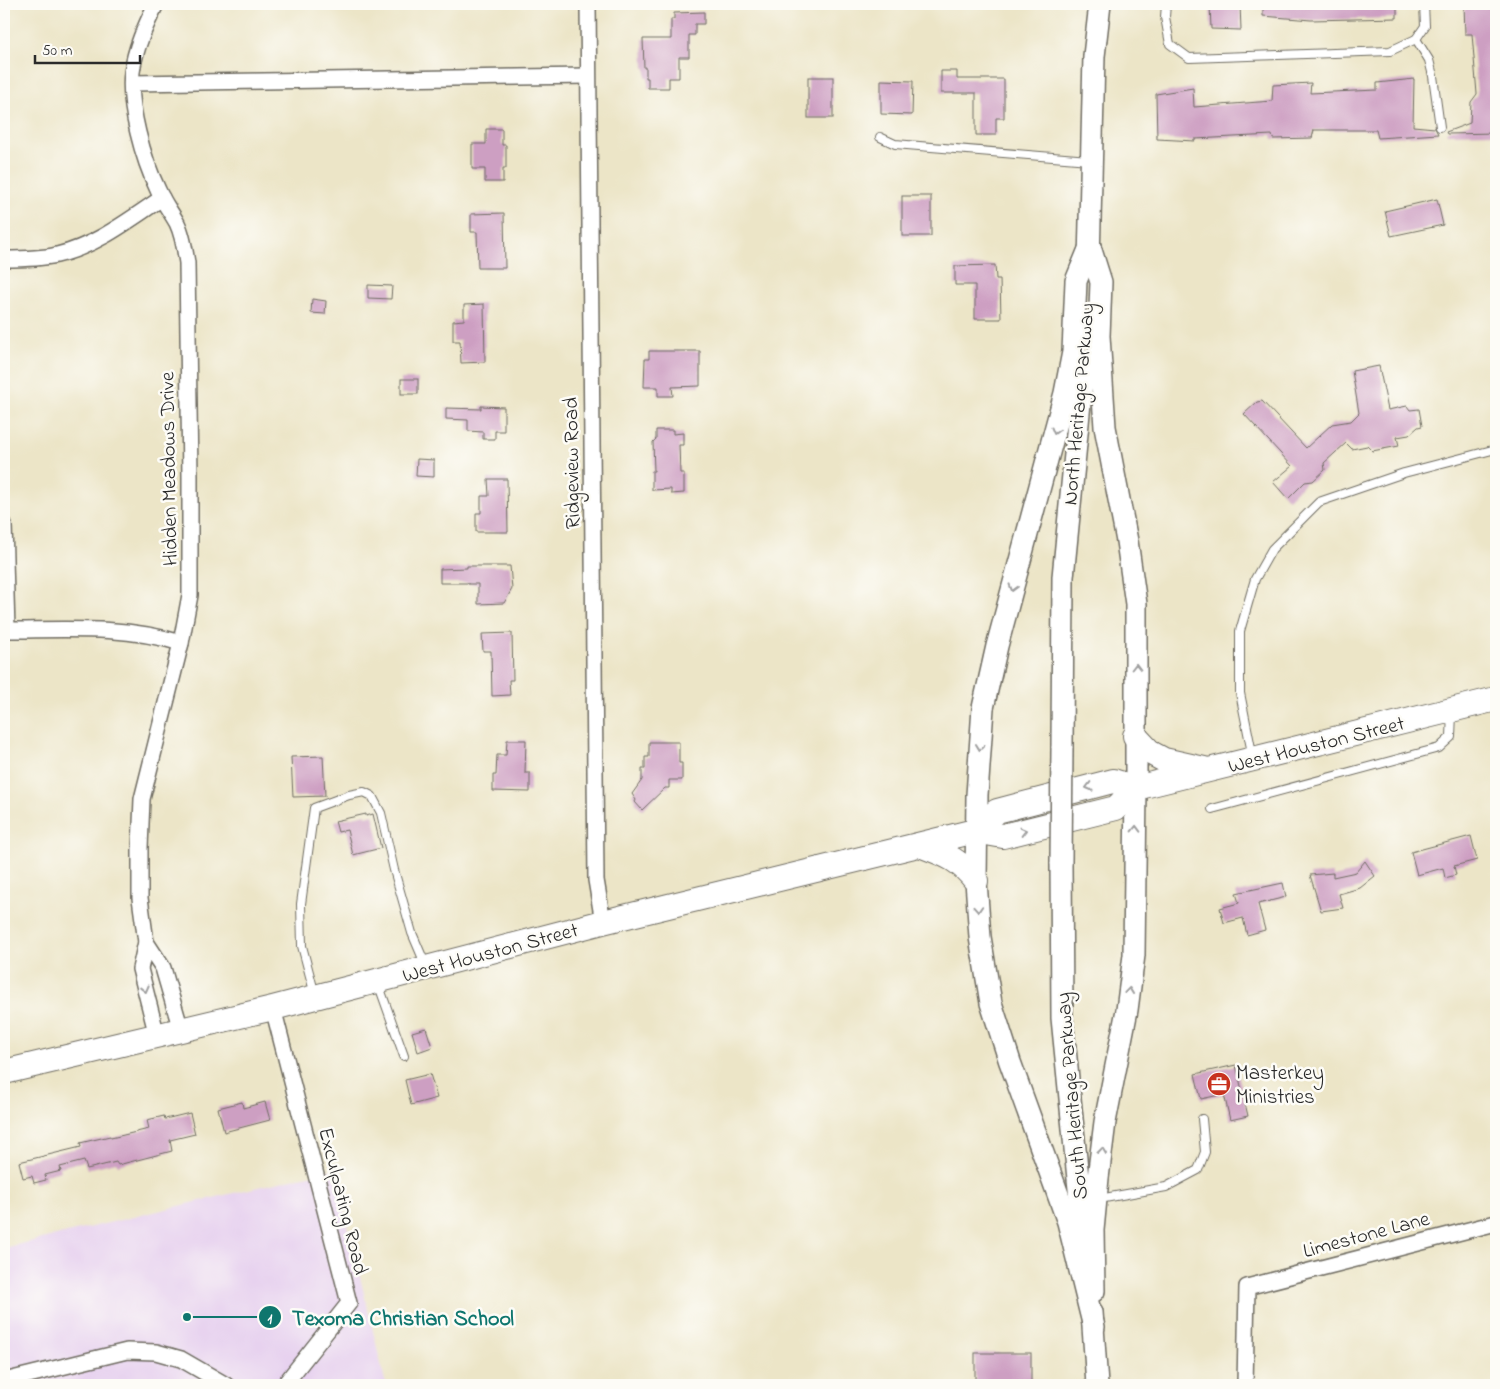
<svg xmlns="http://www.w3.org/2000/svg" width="1500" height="1389" font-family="'Indie Flower',sans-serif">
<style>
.built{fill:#e7d2ef}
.building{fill:#cd9fc2}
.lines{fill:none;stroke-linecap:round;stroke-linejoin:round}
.lane-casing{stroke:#6f6c62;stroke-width:10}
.street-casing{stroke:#6f6c62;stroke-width:18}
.secondary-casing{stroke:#6f6c62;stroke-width:24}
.primary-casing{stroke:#6f6c62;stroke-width:26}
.lane{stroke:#fff;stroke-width:8}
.street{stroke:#fff;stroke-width:15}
.secondary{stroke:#fff;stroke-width:21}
.primary{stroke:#fff;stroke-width:24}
.secondary-bridge-casing{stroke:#6f6c62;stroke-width:24;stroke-linecap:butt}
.secondary-bridge{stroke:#fff;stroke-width:21}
.oneway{stroke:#a0a0a0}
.labels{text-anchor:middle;stroke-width:5;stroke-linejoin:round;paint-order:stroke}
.street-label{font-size:21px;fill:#2b2b2b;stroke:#fdfcf7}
.poi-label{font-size:21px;fill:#2b2b2b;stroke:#fdfcf7;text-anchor:start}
.leader{fill:none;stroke:#0f766e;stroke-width:2}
.callout-dot{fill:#0f766e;stroke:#fdfcf7;stroke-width:2}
.mark-label{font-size:15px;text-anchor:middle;font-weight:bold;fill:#fff}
.callout-label{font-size:22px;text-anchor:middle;font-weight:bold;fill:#0f766e;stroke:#fdfcf7;stroke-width:5;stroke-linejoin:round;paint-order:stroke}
</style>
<rect width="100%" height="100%" fill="#fdfcf7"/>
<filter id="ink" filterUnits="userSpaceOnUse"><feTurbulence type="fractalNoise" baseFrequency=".02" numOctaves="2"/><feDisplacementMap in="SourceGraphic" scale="10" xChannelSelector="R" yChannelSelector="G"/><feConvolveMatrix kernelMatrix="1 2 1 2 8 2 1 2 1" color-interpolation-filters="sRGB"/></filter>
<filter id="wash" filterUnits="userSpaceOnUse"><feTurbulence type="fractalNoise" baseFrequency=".0096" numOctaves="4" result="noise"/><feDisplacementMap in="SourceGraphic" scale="20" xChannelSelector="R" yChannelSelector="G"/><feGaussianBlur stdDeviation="1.12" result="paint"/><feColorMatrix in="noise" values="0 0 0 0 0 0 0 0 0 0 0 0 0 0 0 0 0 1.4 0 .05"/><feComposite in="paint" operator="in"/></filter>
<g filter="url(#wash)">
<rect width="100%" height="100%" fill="#ece5c7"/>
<polygon class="built" points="334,1169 386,1385 4,1385 4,1248"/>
<g id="blocks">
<g class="building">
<polygon points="1210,4 1240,4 1241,30 1211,29"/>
<polygon points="1263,4 1397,4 1397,18 1311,20 1263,16"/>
<polygon points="1464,4 1496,4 1496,133 1447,134 1446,132 1470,123 1471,102 1477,94 1472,34 1465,34"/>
<polygon points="704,12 704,24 695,24 695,35 689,35 689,57 679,57 679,78 669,78 669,88 648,88 648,78 646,78 646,68 644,68 643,39 671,39 671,19 674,19 674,13"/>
<polygon points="941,71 957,71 957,79 1004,79 1004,118 996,118 996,135 976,135 976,93 941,93"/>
<rect x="808" y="77" width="25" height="41"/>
<polygon points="1414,79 1413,126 1435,128 1438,134 1378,138 1376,130 1314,130 1312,138 1273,139 1272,135 1195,139 1195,141 1157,139 1156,94 1193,88 1194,107 1272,101 1273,85 1311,83 1310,93 1377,90 1377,83"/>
<polygon points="881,80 913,81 912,115 881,114"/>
<polygon points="486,129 502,129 502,145 506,145 506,168 503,168 503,182 485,182 485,169 472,169 472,144 486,144"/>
<rect x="902" y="196" width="29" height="40"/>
<polygon points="1437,199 1443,225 1391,236 1385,211"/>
<polygon points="504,213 505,268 478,268 477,232 471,232 471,214"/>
<polygon points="995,265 996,279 1000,279 1001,319 975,319 975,285 955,285 955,266"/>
<polygon points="368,285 392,286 391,299 368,298"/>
<polygon points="312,299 326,301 325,314 311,313"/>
<polygon points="484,304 485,362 461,363 460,341 453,341 453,321 464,320 464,305"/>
<polygon points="649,351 700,351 700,386 672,387 673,396 658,396 658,387 644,387 645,359 649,359"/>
<polygon points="1379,366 1388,410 1407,406 1410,410 1419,409 1422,426 1418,427 1409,435 1397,437 1399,446 1372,451 1367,446 1352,449 1346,443 1324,463 1325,470 1313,481 1305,482 1288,499 1273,482 1292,466 1244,414 1257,402 1262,401 1306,448 1332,424 1351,421 1359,413 1352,371"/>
<rect x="401" y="379" width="17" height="15"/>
<polygon points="481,406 504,407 504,431 495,431 495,439 483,439 483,432 468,431 468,420 446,419 446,408 481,409"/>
<polygon points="656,430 673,430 673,434 683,433 683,445 679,445 680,473 684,473 684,493 671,494 671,489 652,490 652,471 654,471 653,442 656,439"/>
<polygon points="417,459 434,460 434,477 416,476"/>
<polygon points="488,479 507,479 508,532 476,532 476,513 481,513 481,496 489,496"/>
<polygon points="467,566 510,566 512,589 504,603 478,604 478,584 468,584 468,583 440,583 440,569 467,568"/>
<polygon points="512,633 513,680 509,680 510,695 492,696 491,651 483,651 482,634"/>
<polygon points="507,740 526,740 525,773 530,773 530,792 493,791 493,775 496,775 497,755 506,755"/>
<polygon points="649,742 679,742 679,763 682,763 682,780 669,780 669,788 665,788 642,810 635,802 636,800 632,794 642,780 642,769 645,769 645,757 649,757"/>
<polygon points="323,756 325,796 293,797 291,757"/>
<polygon points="366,814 366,816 373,814 381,848 353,855 347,830 338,832 335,821"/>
<polygon points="1471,836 1477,860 1454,866 1456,875 1445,878 1443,868 1417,875 1411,852"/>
<polygon points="1365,861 1375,876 1360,888 1339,894 1343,908 1321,911 1310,875 1333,873 1333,877 1356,872"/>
<polygon points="1283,883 1286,897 1258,904 1265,930 1247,935 1243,918 1224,923 1220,908 1239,903 1236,893"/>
<polygon points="426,1028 432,1047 418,1052 412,1032"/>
<polygon points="1236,1065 1248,1116 1230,1120 1224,1094 1201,1099 1195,1074"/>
<polygon points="430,1074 437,1098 411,1105 405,1080"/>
<polygon points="242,1102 243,1108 265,1102 270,1120 224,1132 218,1108"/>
<polygon points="190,1113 195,1134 170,1140 172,1151 118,1165 116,1162 87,1169 84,1161 60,1167 61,1171 45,1175 46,1180 34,1183 32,1176 23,1178 19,1162 81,1147 80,1143 110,1136 111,1138 149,1129 147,1120 164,1116 165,1119"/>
<rect x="975" y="1353" width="56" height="32"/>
</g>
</g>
</g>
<g filter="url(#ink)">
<use href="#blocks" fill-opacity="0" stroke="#6f6c62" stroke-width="1"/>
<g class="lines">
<g class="lane-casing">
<g id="lane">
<polyline points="1166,4 1165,17 1170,44 1189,58 1390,51 1416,39 1425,26 1424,4"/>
<polyline points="1416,39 1429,60 1433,76 1440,127"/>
<polyline points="880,137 895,144 1089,160"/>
<polyline points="1253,758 1240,693 1240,631 1255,579 1272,549 1319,502 1404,473 1496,449"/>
<polyline points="1212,809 1439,748 1451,737 1452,713"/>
<polyline points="378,983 404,1056"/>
<polyline points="315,995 302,946 301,904 314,808 349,795 364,792 372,796 381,813 394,870 412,933 426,966"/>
<polyline points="1099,1199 1166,1187 1198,1170 1205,1152 1202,1119"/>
</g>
</g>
<g class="street-casing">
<g id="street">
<path d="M156 4C146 25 135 48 132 72 128 106 143 159 158 190 163 202 171 212 177 223 183 235 185 250 187 263L190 477V595L181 643 142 799 140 848V898L146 942 140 969 157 1036"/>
<polyline points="588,4 596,880 603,922"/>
<polyline points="132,83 588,76"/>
<path d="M4 259C21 259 40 259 57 255 96 246 129 220 162 198"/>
<polyline points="4,524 7,630"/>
<path d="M4 630C63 630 123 625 181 643"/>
<polyline points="146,942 163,968 181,1030"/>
<polyline points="273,1008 349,1303 284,1385"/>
<polyline points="4,1381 127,1351 156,1352 181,1359 226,1385"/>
<polyline points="1245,1385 1247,1287 1496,1223"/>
</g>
</g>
<g class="secondary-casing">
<g id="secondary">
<polyline points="1090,247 1076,281 1073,352 1065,393 997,646 983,708 977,795 976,881 980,937 991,1003 1010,1062 1068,1222 1094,1327"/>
<polyline points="1090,247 1101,282 1099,336 1105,427 1127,541 1136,604 1136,788 1134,955 1127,1010 1105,1122 1098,1178 1093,1230 1094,1291"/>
<polyline points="1089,262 1094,56 1100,4"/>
<polyline points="1062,748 1063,577 1084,362"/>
<polyline points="1061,863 1062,1018 1084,1239"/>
<polyline points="1092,1312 1097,1385"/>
</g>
</g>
<g class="primary-casing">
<g id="primary">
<polyline points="1135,736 1151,753 1164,760 1204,769"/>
<polyline points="975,831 997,811 1113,781 1136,788"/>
<path d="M920 845C946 855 958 858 976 881"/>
<polyline points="4,1072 273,1008 603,922 975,831 1003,836 1116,808 1136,788 1496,699"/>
</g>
</g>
<use href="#lane" class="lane"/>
<use href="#street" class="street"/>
<use href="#secondary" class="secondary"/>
<use href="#primary" class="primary"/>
<g class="secondary-bridge-casing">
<polyline id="secondary-bridge" points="1061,863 1062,748"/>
</g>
<use href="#secondary-bridge" class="secondary-bridge"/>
</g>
<defs><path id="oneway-chevron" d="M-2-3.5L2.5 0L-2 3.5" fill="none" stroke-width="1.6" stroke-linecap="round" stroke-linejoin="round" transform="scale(1.25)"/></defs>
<g class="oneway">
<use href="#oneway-chevron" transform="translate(1055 431) rotate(105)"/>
<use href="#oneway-chevron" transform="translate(1013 588) rotate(106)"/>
<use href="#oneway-chevron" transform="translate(1136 667) rotate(-90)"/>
<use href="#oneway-chevron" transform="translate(980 747) rotate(96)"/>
<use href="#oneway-chevron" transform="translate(1089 787) rotate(166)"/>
<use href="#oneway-chevron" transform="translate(1136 829) rotate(-89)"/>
<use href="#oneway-chevron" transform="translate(1023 831) rotate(-14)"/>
<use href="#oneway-chevron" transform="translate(978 909) rotate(86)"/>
<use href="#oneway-chevron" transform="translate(145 989) rotate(76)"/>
<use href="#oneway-chevron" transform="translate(1129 991) rotate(-84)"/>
<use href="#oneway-chevron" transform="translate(1102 1151) rotate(-83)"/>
</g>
</g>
<defs>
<g id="office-disc" transform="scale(1.25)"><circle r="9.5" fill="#c8321e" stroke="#fdfcf7"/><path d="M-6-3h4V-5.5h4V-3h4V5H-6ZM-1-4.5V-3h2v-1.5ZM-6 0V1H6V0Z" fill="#fff"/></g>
</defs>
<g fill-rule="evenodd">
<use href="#office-disc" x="1219" y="1084"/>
</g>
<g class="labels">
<g class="street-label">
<text transform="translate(1078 404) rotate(-85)" y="7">North Heritage Parkway</text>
<text transform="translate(571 463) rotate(-91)" y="7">Ridgeview Road</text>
<text transform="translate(168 469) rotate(-91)" y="7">Hidden Meadows Drive</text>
<text transform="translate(1316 744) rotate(-14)" y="7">West Houston Street</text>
<text transform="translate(490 952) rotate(-15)" y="7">West Houston Street</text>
<text transform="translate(1071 1096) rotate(-95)" y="7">South Heritage Parkway</text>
<text transform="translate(344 1201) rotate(76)" y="7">Exculpating Road</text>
<text transform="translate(1366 1234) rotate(-15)" y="7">Limestone Lane</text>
</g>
<g class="poi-label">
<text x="1236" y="1079">Masterkey<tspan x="1236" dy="24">Ministries</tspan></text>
</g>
</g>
<path class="leader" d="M187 1317L270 1317"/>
<g class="callout-dot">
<circle cx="187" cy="1317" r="5"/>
<circle cx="270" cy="1317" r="12"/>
</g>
<g class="mark-label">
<text x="270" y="1323">1</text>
</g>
<g class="callout-label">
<text x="403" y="1325">Texoma Christian School</text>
</g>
<rect width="1500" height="1389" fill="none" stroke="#fdfcf7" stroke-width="20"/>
<path d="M35 55v8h105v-8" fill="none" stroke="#2b2b2b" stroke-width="2.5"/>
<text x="42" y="55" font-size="15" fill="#2b2b2b" stroke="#fdfcf7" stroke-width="4" paint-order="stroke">50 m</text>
</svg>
